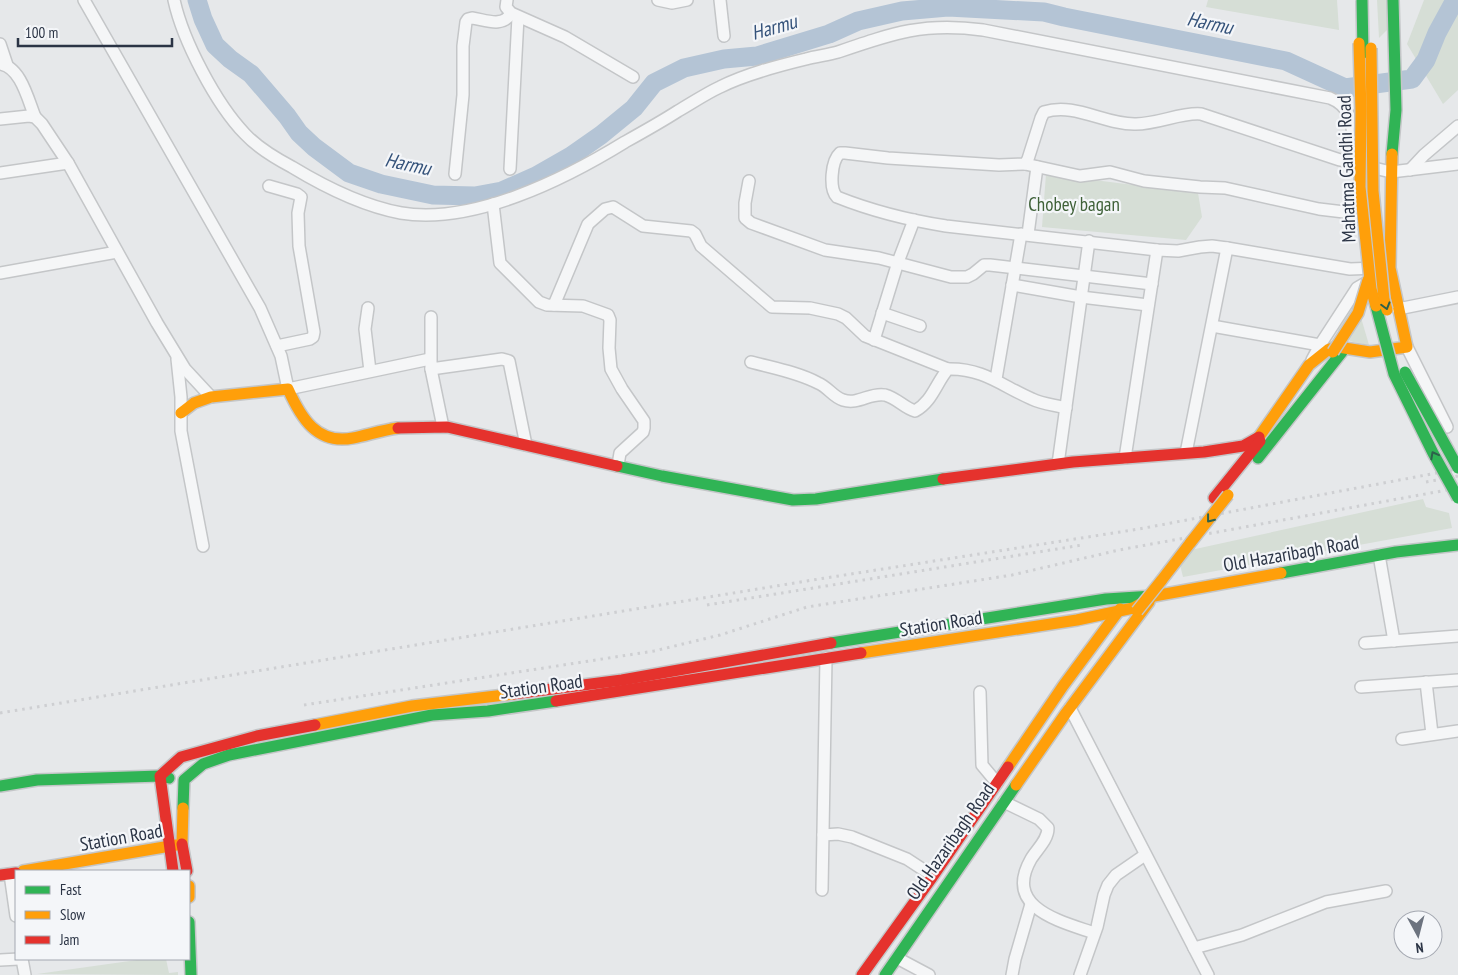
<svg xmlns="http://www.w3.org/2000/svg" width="1458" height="975" font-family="'PT Sans Narrow',sans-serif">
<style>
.green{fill:#d6ded6}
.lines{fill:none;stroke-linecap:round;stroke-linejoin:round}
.river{stroke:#b4c4d5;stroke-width:19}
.street-casing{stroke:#c4c6c8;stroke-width:14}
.fast-casing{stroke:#c4c6c8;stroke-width:14}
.slow-casing{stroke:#c4c6c8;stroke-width:14}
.jam-casing{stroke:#c4c6c8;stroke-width:14}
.street{stroke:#f5f6f7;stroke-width:11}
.fast{stroke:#30b455;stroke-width:11}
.slow{stroke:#ff9f0a;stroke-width:11}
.jam{stroke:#e5322d;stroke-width:11}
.rail{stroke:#cecfd2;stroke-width:3;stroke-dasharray:2.5 5;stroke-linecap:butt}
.fast-bridge-casing{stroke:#c4c6c8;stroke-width:14;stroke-linecap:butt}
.slow-bridge-casing{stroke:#c4c6c8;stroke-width:14;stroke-linecap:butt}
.fast-bridge{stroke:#30b455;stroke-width:11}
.slow-bridge{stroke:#ff9f0a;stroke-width:11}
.oneway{stroke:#2d614b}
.labels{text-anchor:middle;stroke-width:4.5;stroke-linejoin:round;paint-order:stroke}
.street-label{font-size:19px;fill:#2b3445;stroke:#f4f6f9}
.park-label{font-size:19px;fill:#3f6138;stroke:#f4f6f9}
.water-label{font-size:20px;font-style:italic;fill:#34527a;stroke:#f4f6f9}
</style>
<rect width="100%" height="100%" fill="#e6e8ea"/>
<g class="green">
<polygon points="1208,0 1337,0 1339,30 1206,7"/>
<polygon points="1377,0 1387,0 1387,30 1379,38"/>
<polygon points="1424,0 1458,0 1458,90 1443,104 1407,44"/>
<polygon points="1046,174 1198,193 1202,217 1186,240 1042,227"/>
<polygon points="1355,297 1369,345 1353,342 1341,337 1338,330"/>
<polygon points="1423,499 1426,507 1449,513 1452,528 1183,577 1177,553"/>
<polygon points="144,959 166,959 169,973 178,972 178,975 37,974"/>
</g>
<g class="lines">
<polyline class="river" points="197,0 203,19 215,45 230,59 251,74 287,116 299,133 314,147 349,173 381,184 433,195 475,196 502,191 536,176 571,156 601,135 634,108 654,83 684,68 724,59 757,56 829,34 858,21 902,11 948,7 1044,12 1064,17 1286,61 1345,88 1412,79 1426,60 1437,33 1455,0"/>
<g class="street-casing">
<g id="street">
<polyline points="84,0 260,308 281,356 288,389 430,359"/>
<path d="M174 0C183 41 216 104 245 134 258 148 275 158 292 167 325 187 363 206 401 213 473 225 565 179 625 142 643 132 661 122 678 111 692 103 705 94 720 87 746 74 777 66 806 59 817 56 828 55 838 52 893 33 924 22 983 30L1330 98C1355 108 1352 129 1354 152"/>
<polyline points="507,0 506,7 511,13 565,37 633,77"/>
<polyline points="658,0 672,3 687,0"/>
<polyline points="720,0 724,36"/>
<polyline points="0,44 7,65"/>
<path d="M0 64C21 67 28 100 35 117"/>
<polyline points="0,119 29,116 35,117 42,124 68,163 157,323 185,369 211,397"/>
<polyline points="1025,164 1080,176 1110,172 1144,181 1200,187 1225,188 1319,209 1369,215"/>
<polyline points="510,169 518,17"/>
<polyline points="1410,170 1424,155 1458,126"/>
<polyline points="0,173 68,163"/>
<path d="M455 174 463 95V46L466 22 468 19 472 18C486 20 503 28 511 13"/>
<polyline points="749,181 745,203 745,218 751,223 825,250 879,258 951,277 967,277 973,274 984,265 990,265 1152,284"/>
<polyline points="269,186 297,194 301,197 298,213 299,246 314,332 313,337 310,339 277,346"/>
<polyline points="493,204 500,263 539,302 547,305 583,306 608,315 610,320 609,348 611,369 622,389 644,421 644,428 643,432 620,453 618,465"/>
<polyline points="1028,234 1037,167"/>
<path d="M1227 248 1212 246 1200 247 1178 251 1157 250 946 226C908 220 872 211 837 197 829 189 831 161 840 153H845L888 158 999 165 1025 164 1028 159 1041 118 1044 112C1075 102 1105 125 1136 124 1158 124 1182 112 1201 114L1340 160 1391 172 1458 164"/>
<polyline points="0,273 117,252"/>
<polyline points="1012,285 1081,297 1148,305"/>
<polyline points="554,305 588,224 605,209 613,207 643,226 691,231 695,234 701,246 772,307 810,308 838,314 846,318 865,336 948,369"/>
<polyline points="368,308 365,329 370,371"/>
<polyline points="1398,309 1458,297"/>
<polyline points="882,313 920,326"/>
<polyline points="431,317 431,369 502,359 509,361 526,445"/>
<polyline points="1212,326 1320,345"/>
<polyline points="874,340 898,262 914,220"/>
<polyline points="1407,347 1447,427"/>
<polyline points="177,359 181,397 181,431 203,546"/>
<polyline points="1312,360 1320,345 1357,288 1369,281"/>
<path d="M751 362C773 368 797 372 818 383 828 387 833 397 843 400 859 405 870 392 885 395 897 398 904 408 915 411 932 402 936 383 948 369 983 368 1002 386 1032 399 1042 404 1055 405 1066 408"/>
<polyline points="431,369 443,427"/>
<polyline points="996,379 1021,234"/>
<polyline points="1186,453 1227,248 1350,269 1376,268"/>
<polyline points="1125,458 1157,250"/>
<polyline points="1058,464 1089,241"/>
<polyline points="1379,555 1394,641"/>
<polyline points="1365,643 1458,636"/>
<polyline points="1426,682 1432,734"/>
<polyline points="1361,687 1458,680"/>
<polyline points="980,692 982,765 997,783"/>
<polyline points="1070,708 1208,975"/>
<polyline points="1402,739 1458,731"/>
<path d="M1004 802 1039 819 1048 828C1048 840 1037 849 1031 859 1003 908 1060 921 1094 933"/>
<polyline points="823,835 838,834 852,837 907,859 933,876"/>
<polyline points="10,874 16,916"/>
<polyline points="822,890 826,658"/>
<polyline points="1194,948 1242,935 1326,902 1386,891"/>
<polyline points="897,958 929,975"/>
<polyline points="22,959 25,975"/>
<polyline points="0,960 19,959"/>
<polyline points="1012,975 1015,959 1031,904"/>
<polyline points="1080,975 1097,927 1104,895 1108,885 1116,875 1145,855"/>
</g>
</g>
<g class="fast-casing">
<g id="fast">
<polyline points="1392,154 1396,110 1393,0"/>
<polyline points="1258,458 1342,352"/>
<polyline points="617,466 662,476 793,500 816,499 943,479"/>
<polyline points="1281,573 1396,552 1458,545"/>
<polyline points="831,643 1106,599 1153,596"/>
<polyline points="0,786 37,780 160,776 169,778"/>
<polyline points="183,808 184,780 203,764 229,755 432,715 488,711 556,701"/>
<polyline points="189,922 191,975"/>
<polyline points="885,975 1016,785"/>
</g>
</g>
<g class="slow-casing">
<g id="slow">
<path d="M181 413 194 403 211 397 288 389C301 418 317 445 353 438 368 435 382 430 398 428"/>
<polyline points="1259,437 1309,365 1329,349 1338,347 1370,352 1407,347 1390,268 1392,154"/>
<polyline points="1161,581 1191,542"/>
<polyline points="861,653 1077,620 1133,608 1154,596 1281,573"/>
<polyline points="315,725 412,706 513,694"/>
<polyline points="1008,767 1063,686 1120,609"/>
<polyline points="1016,785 1066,713 1149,602"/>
<polyline points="23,871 182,844 183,808"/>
<polyline points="189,886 189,897"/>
</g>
</g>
<g class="jam-casing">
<g id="jam">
<polyline points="398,428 447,427 617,466"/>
<polyline points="943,479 1073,462 1204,452 1243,446 1259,437"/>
<polyline points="1214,498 1260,441"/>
<polyline points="513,694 622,680 831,643"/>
<polyline points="556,701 861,653"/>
<polyline points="182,844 187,871"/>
<polyline points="173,871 160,776 181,757 257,736 315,725"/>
<polyline points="0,875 16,873"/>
<polyline points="862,975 931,879 1008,767"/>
</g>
</g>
<use href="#street" class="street"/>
<use href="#fast" class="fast"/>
<use href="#slow" class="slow"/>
<use href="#jam" class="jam"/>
<g class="rail">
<polyline points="1426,482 1458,476"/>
<polyline points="707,605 1082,545"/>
<polyline points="304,705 654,651 720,635 807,607 1012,575 1119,550 1458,488"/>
<polyline points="0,713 819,579 1139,529 1458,469"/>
</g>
<g class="fast-bridge-casing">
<g id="fast-bridge">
<polyline points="1362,0 1363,53"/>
<polyline points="1376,306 1394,374 1433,453 1458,498"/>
<polyline points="1405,372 1458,468"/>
</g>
</g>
<g class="slow-bridge-casing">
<g id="slow-bridge">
<polyline points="1359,43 1361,111 1360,187 1371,289 1376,306"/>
<polyline points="1371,48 1373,191 1384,299 1387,310"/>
<polyline points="1333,352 1358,313 1368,280"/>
<polyline points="1191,542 1228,495"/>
<polyline points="1137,611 1161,581"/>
</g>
</g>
<use href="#fast-bridge" class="fast-bridge"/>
<use href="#slow-bridge" class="slow-bridge"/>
</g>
<defs><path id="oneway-chevron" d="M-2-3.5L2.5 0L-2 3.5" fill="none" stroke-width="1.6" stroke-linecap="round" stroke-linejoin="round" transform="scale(1.25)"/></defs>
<g class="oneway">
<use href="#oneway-chevron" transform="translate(1386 306) rotate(74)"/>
<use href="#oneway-chevron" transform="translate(1434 455) rotate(-118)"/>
<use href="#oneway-chevron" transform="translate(1210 519) rotate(128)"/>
</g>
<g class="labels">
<g class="street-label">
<text transform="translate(1346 169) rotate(-92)" y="7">Mahatma Gandhi Road</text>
<text transform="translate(1291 553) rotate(-10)" y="7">Old Hazaribagh Road</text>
<text transform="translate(941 623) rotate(-9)" y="7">Station Road</text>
<text transform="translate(541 686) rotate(-8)" y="7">Station Road</text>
<text transform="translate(121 837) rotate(-10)" y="7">Station Road</text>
<text transform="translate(950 841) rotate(-55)" y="7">Old Hazaribagh Road</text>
</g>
<g class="park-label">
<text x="1074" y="211">Chobey bagan</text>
</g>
<g class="water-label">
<text transform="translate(1210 23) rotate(12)" y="7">Harmu</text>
<text transform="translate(774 27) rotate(-16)" y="7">Harmu</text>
<text transform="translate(408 164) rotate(12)" y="7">Harmu</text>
</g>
</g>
<rect x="15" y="870" width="175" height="90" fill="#f4f6f9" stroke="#a4a8b1"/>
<rect x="25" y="886" width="25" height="8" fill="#30b455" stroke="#a4a8b1"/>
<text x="60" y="895" font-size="15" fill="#2b3445">Fast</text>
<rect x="25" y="911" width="25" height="8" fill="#ff9f0a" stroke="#a4a8b1"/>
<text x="60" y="920" font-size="15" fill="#2b3445">Slow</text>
<rect x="25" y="936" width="25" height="8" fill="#e5322d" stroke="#a4a8b1"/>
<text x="60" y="945" font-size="15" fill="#2b3445">Jam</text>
<g transform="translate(1418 935) rotate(173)"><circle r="24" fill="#f4f6f9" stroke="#a4a8b1"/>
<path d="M0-4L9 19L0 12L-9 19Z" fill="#6c737f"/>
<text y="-8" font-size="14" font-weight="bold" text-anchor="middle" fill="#2b3445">N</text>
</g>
<path d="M18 38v8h154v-8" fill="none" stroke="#2b3445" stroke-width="2.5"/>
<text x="25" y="38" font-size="15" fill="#2b3445" stroke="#f4f6f9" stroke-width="4" paint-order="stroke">100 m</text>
</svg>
